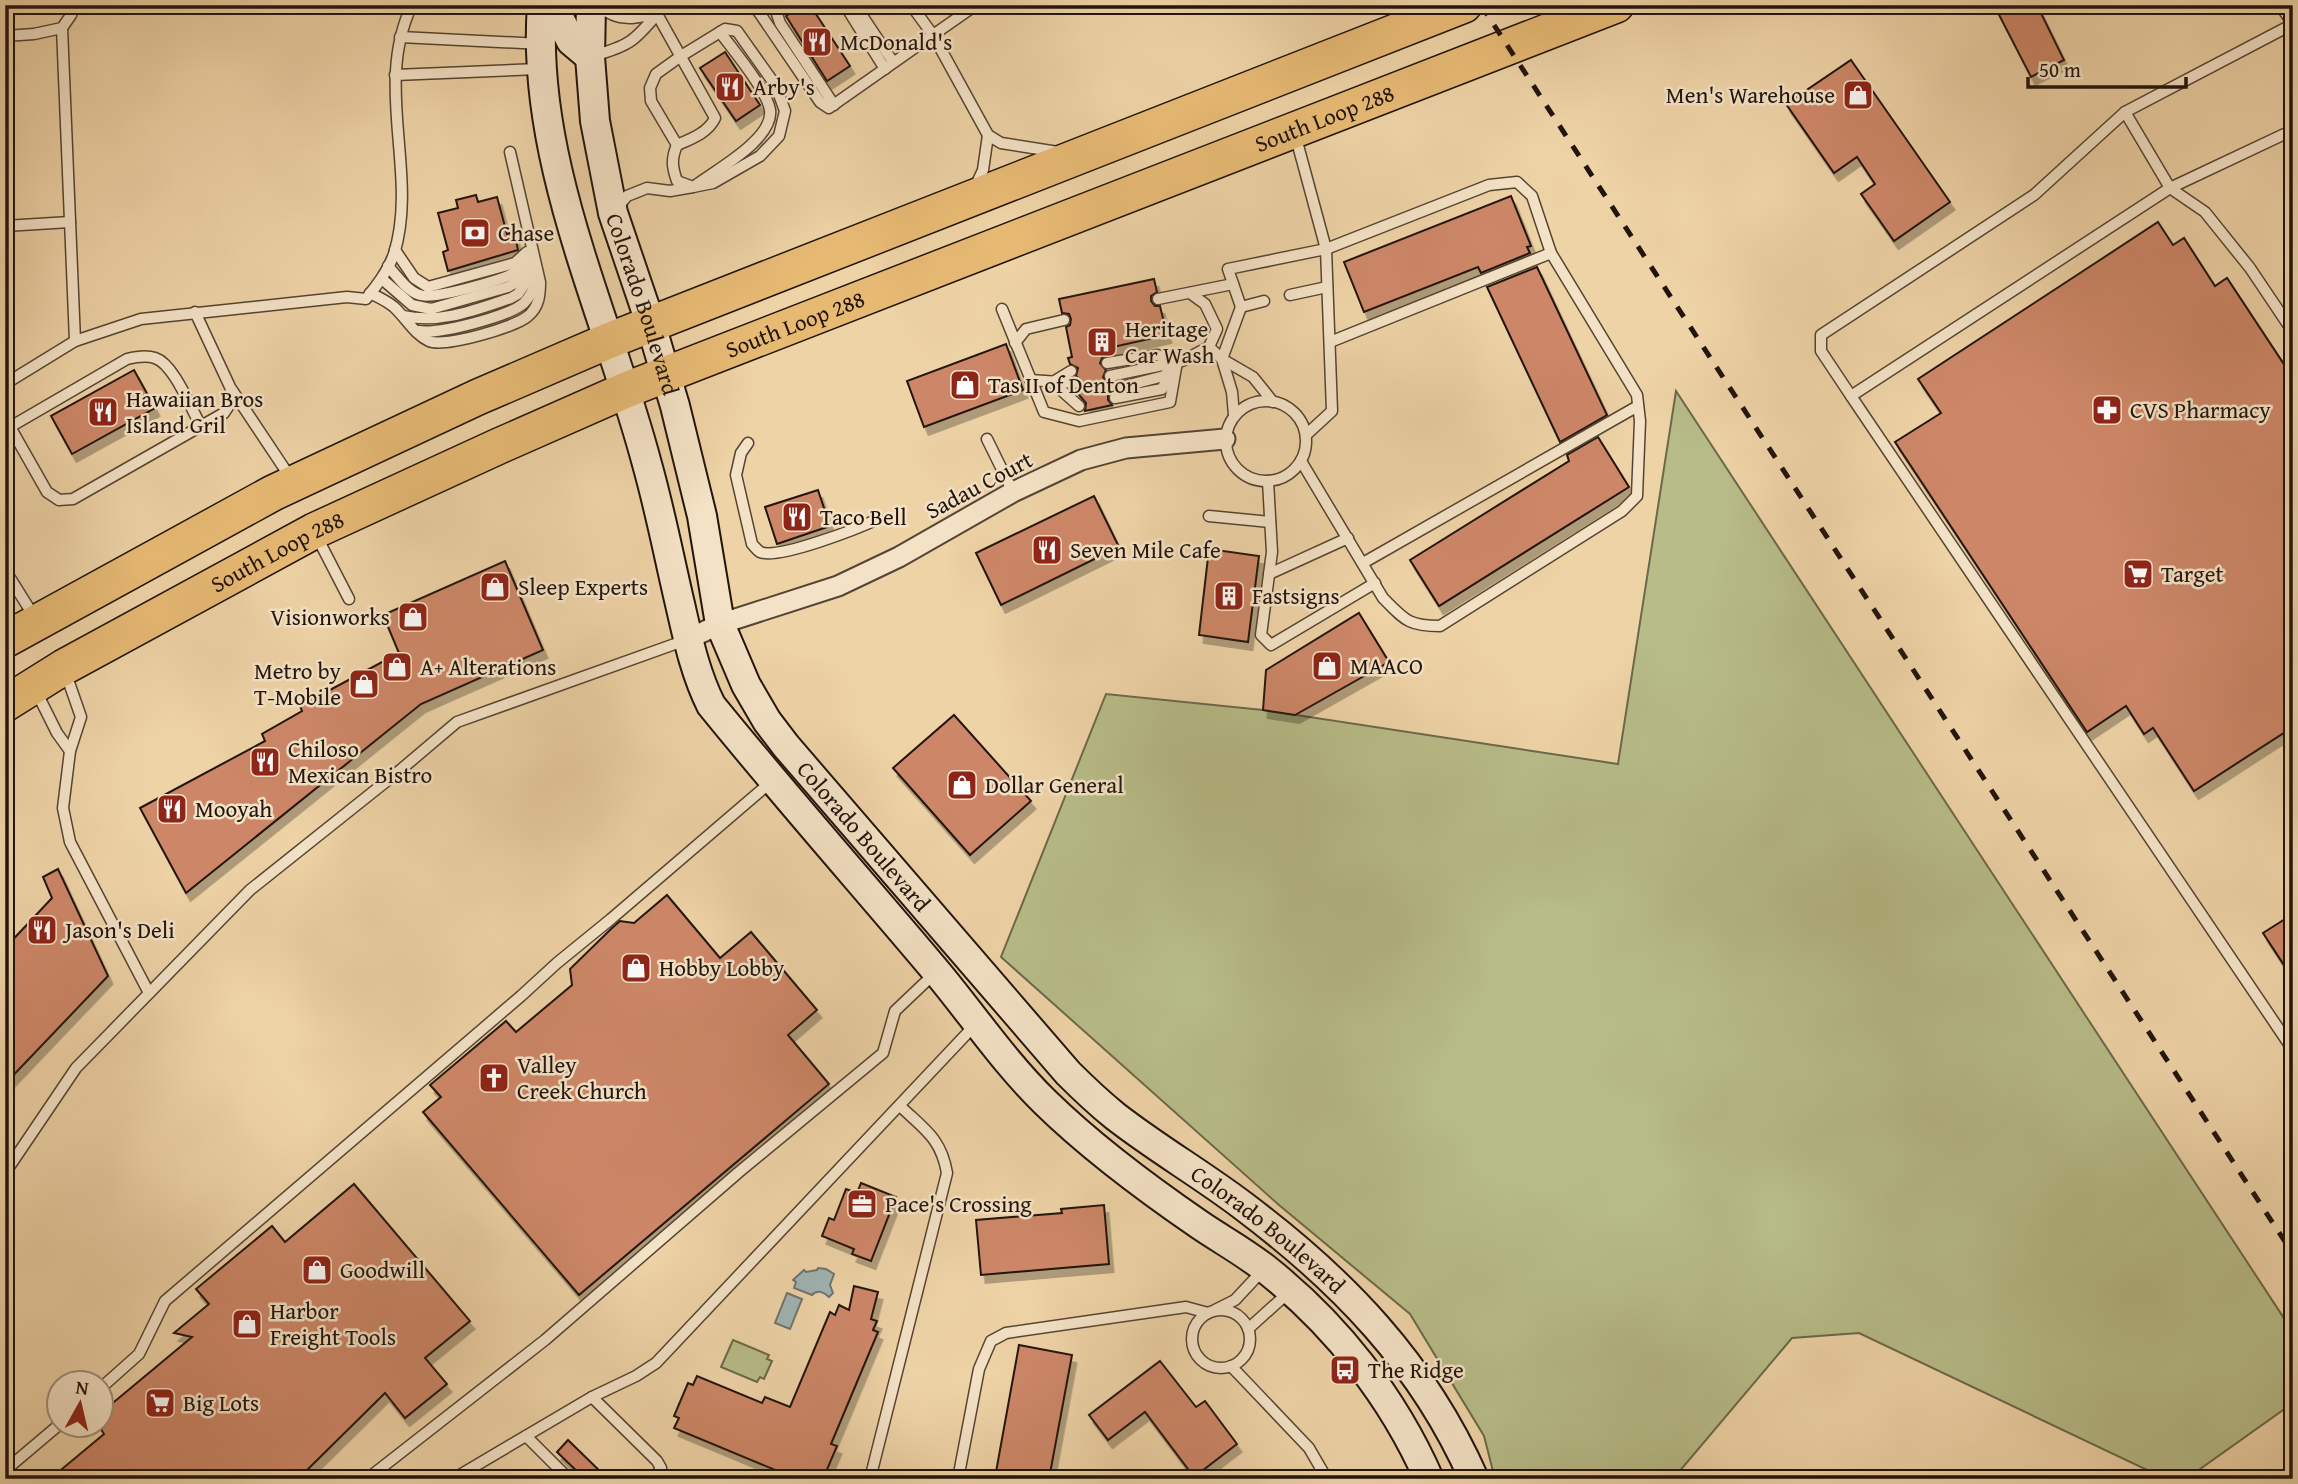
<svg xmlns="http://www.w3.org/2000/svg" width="2298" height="1484" font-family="'Gentium Book Plus',serif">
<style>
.green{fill:#b7bc88;stroke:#6c684a;stroke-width:2}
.water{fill:#a0b4b4;stroke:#6e7471;stroke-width:2}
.building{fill:#cd8768;stroke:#22140c;stroke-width:2;filter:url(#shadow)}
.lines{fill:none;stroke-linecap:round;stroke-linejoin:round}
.lane-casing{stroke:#543;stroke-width:13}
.street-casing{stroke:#543;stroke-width:23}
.secondary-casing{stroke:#22140c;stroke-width:32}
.highway-casing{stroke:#22140c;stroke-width:38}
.lane{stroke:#f4e2c6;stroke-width:10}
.street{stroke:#f4e2c6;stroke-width:19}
.secondary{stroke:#f4e2c6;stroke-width:28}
.highway{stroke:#e7ba74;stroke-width:35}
.rail{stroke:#22140c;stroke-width:5;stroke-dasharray:12 12;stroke-linecap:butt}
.labels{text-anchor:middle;stroke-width:5;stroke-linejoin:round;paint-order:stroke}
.poi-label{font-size:23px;fill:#22140c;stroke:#f4e2c6;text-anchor:start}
.street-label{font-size:23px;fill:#22140c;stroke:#f4e2c6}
</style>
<defs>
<filter id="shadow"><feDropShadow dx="4.5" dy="8" stdDeviation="0" flood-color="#0004"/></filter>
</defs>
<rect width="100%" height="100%" fill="#eed3a7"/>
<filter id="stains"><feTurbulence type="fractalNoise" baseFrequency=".00286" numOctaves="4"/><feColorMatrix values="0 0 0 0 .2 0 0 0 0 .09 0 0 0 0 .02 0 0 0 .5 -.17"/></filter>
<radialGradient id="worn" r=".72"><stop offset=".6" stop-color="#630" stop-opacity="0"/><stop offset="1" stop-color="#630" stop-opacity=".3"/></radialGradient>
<g class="green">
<polygon points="1676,391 2293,1332 2293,1403 2186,1479 2166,1479 1859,1333 1792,1338 1673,1479 1495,1479 1484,1436 1410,1314 1279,1205 1001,957 1106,694 1263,710 1618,764"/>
<polygon points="733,1340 769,1355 767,1359 772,1361 764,1379 760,1377 757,1382 721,1367"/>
</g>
<g class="water">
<path d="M818 1268 826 1269 834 1274 830 1285 833 1293 829 1297C824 1292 817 1289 812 1295L794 1288 796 1282 793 1280 804 1270 806 1272 817 1270Z"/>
<polygon points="787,1293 802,1299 790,1329 775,1323"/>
</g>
<g class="building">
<polygon points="803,5 810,5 850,66 827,81 786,16"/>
<polygon points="1994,5 2037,5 2064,60 2031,77"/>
<polygon points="725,52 760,105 736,121 700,68"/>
<polygon points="1851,60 1950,202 1894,241 1861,194 1875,184 1857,157 1834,173 1786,104"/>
<polygon points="476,195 478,202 497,197 507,234 514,232 518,250 448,271 443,252 448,250 438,213 458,208 456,200"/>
<polygon points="1511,196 1531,246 1527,247 1530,253 1481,273 1478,267 1364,312 1344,262"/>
<polygon points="2158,222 2173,245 2184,238 2215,286 2227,278 2293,378 2293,727 2194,791 2153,728 2144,734 2126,706 2087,732 1895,442 1941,413 1918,379"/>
<polygon points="1537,267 1607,415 1560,442 1487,287"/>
<polygon points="1154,279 1157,292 1151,296 1151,301 1155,306 1160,306 1167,335 1104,349 1105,356 1102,358 1100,363 1106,370 1103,377 1108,383 1106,390 1108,395 1108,400 1112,405 1085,411 1086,403 1075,390 1081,384 1080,379 1076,376 1078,368 1070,364 1068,358 1072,357 1066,327 1070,325 1071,319 1069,314 1062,313 1059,299"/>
<polygon points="1006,344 1023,390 924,427 907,381"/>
<polygon points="134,370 155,408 72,454 51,416"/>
<polygon points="1598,437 1629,487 1439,606 1410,560 1569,461 1567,455"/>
<polygon points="818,490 830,526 777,544 765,507"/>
<polygon points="1094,496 1119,547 1001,605 976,553"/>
<polygon points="1209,549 1259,556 1248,642 1199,635"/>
<polygon points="505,561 543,650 421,704 186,893 140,808 265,741 262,734 302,711 300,706 399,653 383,615"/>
<polygon points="1359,613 1389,662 1295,715 1263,710 1266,670"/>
<polygon points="954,715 1031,801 970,855 893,768"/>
<polygon points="58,869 108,976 5,1084 5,948 52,898 43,877"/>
<polygon points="667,895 720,958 751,932 817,1010 788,1035 829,1084 579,1295 423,1112 441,1097 430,1085 506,1021 516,1032 572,985 570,969 612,928 620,921 634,923"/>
<polygon points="2293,914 2293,979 2263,933"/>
<polygon points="861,1183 896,1197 871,1261 852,1254 854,1249 822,1236 829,1218 834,1220 846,1189 857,1193"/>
<polygon points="354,1184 470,1321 425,1358 447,1384 405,1418 385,1393 298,1479 50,1479 104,1434 102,1431 102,1412 192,1337 174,1333 209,1304 196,1289 272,1226 285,1242"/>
<polygon points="1104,1205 1109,1264 981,1275 976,1220 1062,1213 1061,1209"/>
<polygon points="854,1286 878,1292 871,1319 877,1321 873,1330 878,1332 831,1444 837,1446 823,1479 797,1479 674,1428 679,1418 674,1416 688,1383 693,1385 697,1376 762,1403 765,1397 790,1407 830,1312 835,1315 839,1305 849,1310"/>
<polygon points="1019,1345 1072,1355 1049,1479 1032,1479 996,1472"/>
<polygon points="1160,1361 1196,1407 1205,1401 1237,1444 1194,1477 1145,1412 1108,1440 1089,1415"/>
<polygon points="568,1440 608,1479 585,1479 557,1452"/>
</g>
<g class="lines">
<g class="lane-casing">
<g id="lane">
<path d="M599 5C618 26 650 18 670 5"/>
<polyline points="754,5 820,102 829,108 933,35 988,135 1001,143 1058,152"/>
<polyline points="774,5 780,23 834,105"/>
<polyline points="845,5 885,69"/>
<polyline points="855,5 893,62"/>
<polyline points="911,5 933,35 976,5"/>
<polyline points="2280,5 2293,24"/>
<polyline points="2293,24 2125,112 2034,195 1821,335 1821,351 1851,396 2170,188 2293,130"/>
<polyline points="62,28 75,341"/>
<polyline points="5,36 34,34 62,28 71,15 74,5"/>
<polyline points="400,37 541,44"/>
<path d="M593 56C628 46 634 42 657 14"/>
<polyline points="395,75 538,69"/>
<polyline points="2125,112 2170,188 2205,212 2250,268 2293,332"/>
<polyline points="1296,138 1326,249 1332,411 1306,435"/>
<polyline points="677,145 651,101 650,88 656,74 681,56 725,29 737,31 776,86 785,111 779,136 760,156 713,183 693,187"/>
<path d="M696 185C716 170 774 139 770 110 767 90 733 50 720 32"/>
<polyline points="976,185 983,170 988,135"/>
<path d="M617 208 627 196 647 188 670 191 693 187 677 181C672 167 671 159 677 145 691 139 708 133 715 118L657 14"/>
<polyline points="5,226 70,222"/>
<polyline points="395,250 414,278 428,287 515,263 527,252"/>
<path d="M388 266C397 276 407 291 420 295 432 300 503 280 514 273 521 268 525 263 528 256"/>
<path d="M382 279 412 305 431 309 508 287C522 280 528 271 533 256"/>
<path d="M370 293C378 297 387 301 394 307 406 318 414 334 429 341 444 348 516 327 528 316 539 307 540 295 540 282L510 152"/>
<polyline points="1290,295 1327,287"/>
<polyline points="1158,299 1233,284"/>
<polyline points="1241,307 1264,301"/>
<polyline points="1002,309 1044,412 1079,421 1170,402 1177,362"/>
<path d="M403 316C441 324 475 310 511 298L518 294 533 272"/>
<path d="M419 331C437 335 511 316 524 303 531 296 534 288 536 279"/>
<polyline points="1015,343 1026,329 1064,320"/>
<polyline points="1209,347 1222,359 1253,377 1273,402"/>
<polyline points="1107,363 1157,355 1177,362"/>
<polyline points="1110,376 1182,361 1209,347 1217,329 1205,304 1190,293"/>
<polyline points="1030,380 1074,383"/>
<polyline points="1052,382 1079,406"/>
<polyline points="1053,382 1071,371"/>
<path d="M5 384 75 341 141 319 347 297 366 299C377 285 388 271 394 254 419 174 373 86 412 5"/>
<polyline points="1113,389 1164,376 1170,370"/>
<polyline points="232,390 290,477"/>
<polyline points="1851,396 2293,1050"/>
<polyline points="1115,398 1162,389 1172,371"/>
<circle cx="1266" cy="441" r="40"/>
<polyline points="1234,415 1232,392 1222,359 1241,307 1228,269 1326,249 1489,185 1517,182 1532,196 1551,253"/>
<polyline points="5,418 47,492 59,500 73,499 224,413 232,401 231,389 195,312"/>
<path d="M10 427 127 359C135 357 146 355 155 358 174 364 191 409 201 426"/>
<polyline points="987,439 1013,492"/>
<path d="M748 443 741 453 736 475 752 544C755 547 757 550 760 552 778 560 859 528 878 519"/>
<path d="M1301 461 1383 598C1405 620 1408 626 1440 626L1622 511 1637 496 1640 421 1637 395 1551 253 1330 342"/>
<polyline points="1268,481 1272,552 1261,635 1271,645 1375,583"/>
<polyline points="1209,516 1270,522"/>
<polyline points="316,535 349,599"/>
<polyline points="1363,563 1638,406"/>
<polyline points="5,570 35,618"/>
<polyline points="1269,574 1348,538"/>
<polyline points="66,674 81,717 70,751 63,808 70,842 149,993"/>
<polyline points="36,691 57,733 70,751"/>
<polyline points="5,1173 76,1068 250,890 398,772 457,722 686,640"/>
<polyline points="1215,1310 1235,1300 1262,1271"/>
<circle cx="1221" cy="1339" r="29"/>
<polyline points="1248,1329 1289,1292"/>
<polyline points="1231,1366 1309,1448 1327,1479"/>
<polyline points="102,1387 139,1354 165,1301 521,996 557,963 611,919 772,781"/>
<polyline points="592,1397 657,1461 661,1468 654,1479"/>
<polyline points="526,1436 569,1479"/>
<polyline points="6,1465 17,1479"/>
<polyline points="8,1468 60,1424"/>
<polyline points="367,1479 545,1340 739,1172 883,1053 895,1011 936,972"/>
<polyline points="453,1479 592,1397 636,1376 656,1363 975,1025"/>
<path d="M870 1479 947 1173C941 1138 924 1129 900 1106"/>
<polyline points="958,1479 979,1369 991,1341 1006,1333 1186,1307 1208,1313"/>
</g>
</g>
<g class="street-casing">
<polyline id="street" points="688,639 720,624 838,586 899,557 1013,492 1081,460 1126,448 1225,439"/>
</g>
<g class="secondary-casing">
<g id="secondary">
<path d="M542 5C530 161 608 316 647 464 660 510 669 557 680 604 688 639 695 673 711 705 784 795 861 882 936 971 972 1014 1004 1062 1045 1102 1092 1148 1146 1188 1200 1225 1222 1240 1246 1253 1267 1270 1336 1325 1393 1397 1429 1479"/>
<polyline points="555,5 555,10 571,41 590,57"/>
<path id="s1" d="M591 5 590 57 595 121 613 213 651 325 675 406 702 516 720 624 746 685 767 721 786 746 1068 1073C1083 1088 1099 1103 1115 1116 1156 1148 1201 1174 1242 1205 1342 1280 1423 1363 1474 1479"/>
</g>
</g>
<g class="highway-casing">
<g id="highway">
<polyline points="5,640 273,493 478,397 608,341 1464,5"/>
<path id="s2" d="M5 704 64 667 314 531 499 446 626 390 1616 5"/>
</g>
</g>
<use href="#lane" class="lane"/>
<use href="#street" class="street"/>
<use href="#secondary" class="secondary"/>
<use href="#highway" class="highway"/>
<polyline class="rail" points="1481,5 2293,1254"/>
</g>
<defs>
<g id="restaurant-square" transform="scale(1.575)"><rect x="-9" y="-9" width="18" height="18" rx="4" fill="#8f2418" stroke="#f4e2c6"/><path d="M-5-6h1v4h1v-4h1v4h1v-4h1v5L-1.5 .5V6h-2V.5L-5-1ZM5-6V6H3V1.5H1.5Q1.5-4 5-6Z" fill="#fff"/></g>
<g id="shop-square" transform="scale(1.575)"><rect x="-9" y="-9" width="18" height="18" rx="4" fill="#8f2418" stroke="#f4e2c6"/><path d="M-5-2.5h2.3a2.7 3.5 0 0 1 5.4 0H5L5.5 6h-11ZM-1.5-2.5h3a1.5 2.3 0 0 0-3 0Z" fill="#fff"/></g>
<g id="bank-square" transform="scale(1.575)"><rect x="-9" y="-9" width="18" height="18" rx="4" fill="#8f2418" stroke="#f4e2c6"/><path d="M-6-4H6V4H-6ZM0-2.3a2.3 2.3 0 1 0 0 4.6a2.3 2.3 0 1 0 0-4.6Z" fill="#fff"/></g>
<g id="building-square" transform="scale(1.575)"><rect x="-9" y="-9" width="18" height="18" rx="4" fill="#8f2418" stroke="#f4e2c6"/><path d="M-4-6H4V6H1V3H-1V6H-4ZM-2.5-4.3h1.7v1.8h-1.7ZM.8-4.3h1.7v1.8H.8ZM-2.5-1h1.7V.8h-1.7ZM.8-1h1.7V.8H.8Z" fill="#fff"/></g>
<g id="pharmacy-square" transform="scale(1.575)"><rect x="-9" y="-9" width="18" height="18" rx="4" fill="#8f2418" stroke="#f4e2c6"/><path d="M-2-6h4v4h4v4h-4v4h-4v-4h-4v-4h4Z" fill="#fff"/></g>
<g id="supermarket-square" transform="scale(1.575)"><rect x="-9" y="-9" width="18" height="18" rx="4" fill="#8f2418" stroke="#f4e2c6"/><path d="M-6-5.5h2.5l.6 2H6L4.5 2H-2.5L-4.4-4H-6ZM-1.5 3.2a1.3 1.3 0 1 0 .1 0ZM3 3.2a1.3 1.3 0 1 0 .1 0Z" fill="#fff"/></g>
<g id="church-square" transform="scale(1.575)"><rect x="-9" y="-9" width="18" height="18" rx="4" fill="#8f2418" stroke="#f4e2c6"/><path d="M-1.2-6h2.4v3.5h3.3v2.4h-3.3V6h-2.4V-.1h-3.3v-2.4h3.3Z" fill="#fff"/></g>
<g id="office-square" transform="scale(1.575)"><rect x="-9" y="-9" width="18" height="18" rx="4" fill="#8f2418" stroke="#f4e2c6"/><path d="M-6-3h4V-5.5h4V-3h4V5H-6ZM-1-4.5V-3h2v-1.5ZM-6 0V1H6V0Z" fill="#fff"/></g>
<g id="bus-square" transform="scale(1.575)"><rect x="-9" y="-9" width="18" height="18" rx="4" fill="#8f2418" stroke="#f4e2c6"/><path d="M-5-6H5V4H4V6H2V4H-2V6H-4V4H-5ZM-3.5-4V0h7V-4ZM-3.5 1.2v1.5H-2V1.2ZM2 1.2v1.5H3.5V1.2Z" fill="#fff"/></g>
</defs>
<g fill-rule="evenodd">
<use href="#restaurant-square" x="817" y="42"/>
<use href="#restaurant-square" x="730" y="87"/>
<use href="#shop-square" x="1858" y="95"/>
<use href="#bank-square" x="475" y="233"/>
<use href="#building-square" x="1102" y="342"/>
<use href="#shop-square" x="965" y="385"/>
<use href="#pharmacy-square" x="2107" y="410"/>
<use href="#restaurant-square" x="103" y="412"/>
<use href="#restaurant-square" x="797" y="517"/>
<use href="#restaurant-square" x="1047" y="550"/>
<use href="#supermarket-square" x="2138" y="574"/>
<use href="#shop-square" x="495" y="587"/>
<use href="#building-square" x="1229" y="596"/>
<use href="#shop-square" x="413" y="617"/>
<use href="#shop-square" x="1327" y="666"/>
<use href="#shop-square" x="397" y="667"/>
<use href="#shop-square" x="364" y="684"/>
<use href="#restaurant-square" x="265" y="762"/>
<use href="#shop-square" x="962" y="785"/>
<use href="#restaurant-square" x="172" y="809"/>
<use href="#restaurant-square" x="42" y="930"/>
<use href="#shop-square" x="636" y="968"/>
<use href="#church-square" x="494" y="1078"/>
<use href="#office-square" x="862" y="1204"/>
<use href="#shop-square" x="317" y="1270"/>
<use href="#shop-square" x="247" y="1324"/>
<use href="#bus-square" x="1345" y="1370"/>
<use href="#supermarket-square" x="160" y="1403"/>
</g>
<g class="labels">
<g class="poi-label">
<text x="840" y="50">McDonald's</text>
<text x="753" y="95">Arby's</text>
<text x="1835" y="103" text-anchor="end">Men's Warehouse</text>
<text x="498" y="241">Chase</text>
<text x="1125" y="337">Heritage<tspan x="1125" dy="26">Car Wash</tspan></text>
<text x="988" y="393">Tas II of Denton</text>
<text x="126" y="407">Hawaiian Bros<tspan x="126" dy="26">Island Gril</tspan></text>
<text x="2130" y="418">CVS Pharmacy</text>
<text x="820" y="525">Taco Bell</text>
<text x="1070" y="558">Seven Mile Cafe</text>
<text x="2161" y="582">Target</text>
<text x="518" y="595">Sleep Experts</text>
<text x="1252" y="604">Fastsigns</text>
<text x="390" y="625" text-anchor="end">Visionworks</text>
<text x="1350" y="674">MAACO</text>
<text x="420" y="675">A+ Alterations</text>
<text x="341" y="679" text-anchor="end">Metro by<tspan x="341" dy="26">T-Mobile</tspan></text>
<text x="288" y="757">Chiloso<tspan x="288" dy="26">Mexican Bistro</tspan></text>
<text x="985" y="793">Dollar General</text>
<text x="195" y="817">Mooyah</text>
<text x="65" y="938">Jason's Deli</text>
<text x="659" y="976">Hobby Lobby</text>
<text x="517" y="1073">Valley<tspan x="517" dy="26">Creek Church</tspan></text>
<text x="885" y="1212">Pace's Crossing</text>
<text x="340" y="1278">Goodwill</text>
<text x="270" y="1319">Harbor<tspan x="270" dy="26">Freight Tools</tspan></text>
<text x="1368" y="1378">The Ridge</text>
<text x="183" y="1411">Big Lots</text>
</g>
<g class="street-label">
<text dy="8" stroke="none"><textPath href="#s2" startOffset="1446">South Loop 288</textPath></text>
<text dy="8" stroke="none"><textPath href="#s1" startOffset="306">Colorado Boulevard</textPath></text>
<text dy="8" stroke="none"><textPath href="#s2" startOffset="878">South Loop 288</textPath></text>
<text transform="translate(979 485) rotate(-28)" y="8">Sadau Court</text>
<text dy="8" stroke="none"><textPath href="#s2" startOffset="312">South Loop 288</textPath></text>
<text dy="8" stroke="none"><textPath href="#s1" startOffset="894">Colorado Boulevard</textPath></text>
<text dy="8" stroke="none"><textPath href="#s1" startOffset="1461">Colorado Boulevard</textPath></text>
</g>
</g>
<rect width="2298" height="1484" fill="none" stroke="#eed3a7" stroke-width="28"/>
<rect x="7" y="7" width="2284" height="1470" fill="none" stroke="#22140c" stroke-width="3.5"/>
<rect x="14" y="14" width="2270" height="1456" fill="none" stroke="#22140c" stroke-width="2"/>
<g transform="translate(80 1404) rotate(8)"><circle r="33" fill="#f4e2c6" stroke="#a0907c" stroke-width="2"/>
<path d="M0-5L12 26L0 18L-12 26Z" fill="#8f2418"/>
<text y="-10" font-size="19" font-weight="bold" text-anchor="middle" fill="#22140c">N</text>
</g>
<path d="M2028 77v10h158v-10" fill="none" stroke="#22140c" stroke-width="3.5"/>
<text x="2039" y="77" font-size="21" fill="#22140c" stroke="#f4e2c6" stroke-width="5" paint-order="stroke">50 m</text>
<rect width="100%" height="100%" filter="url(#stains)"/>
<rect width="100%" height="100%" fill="url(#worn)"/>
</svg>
